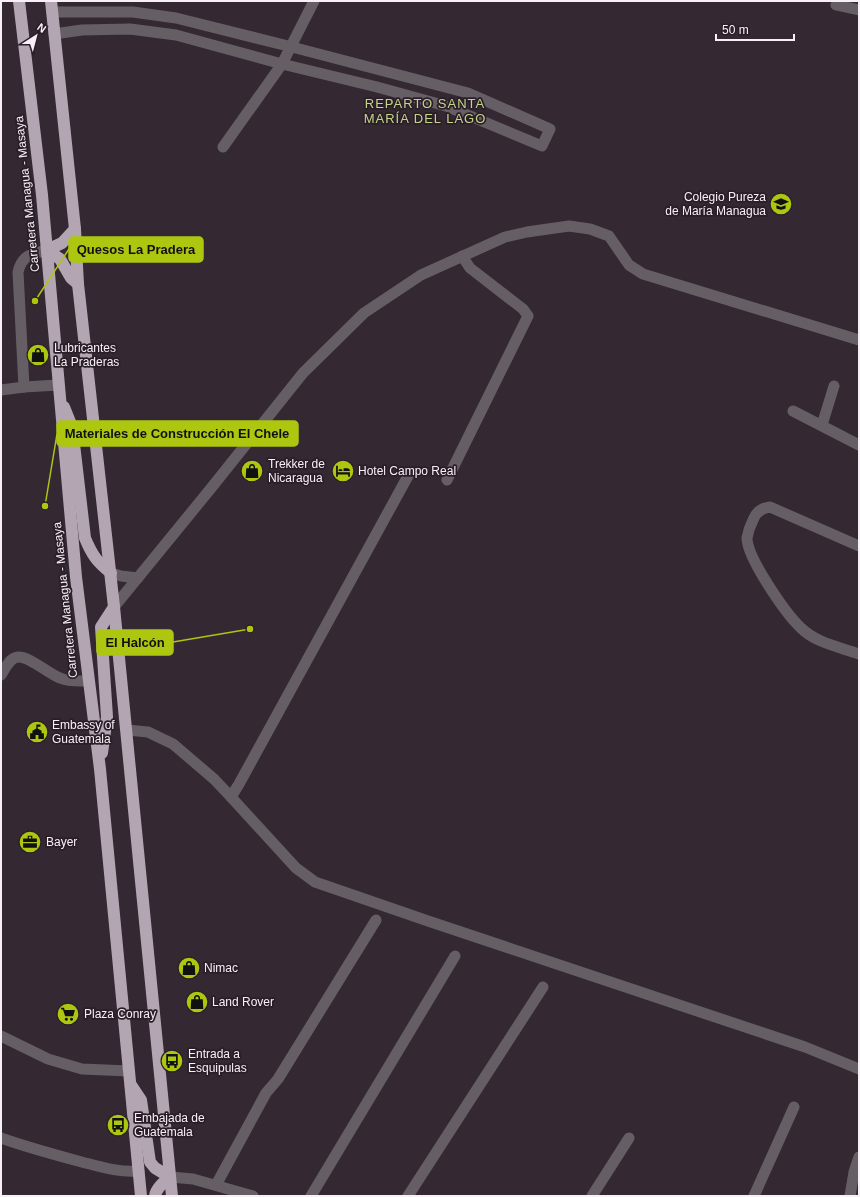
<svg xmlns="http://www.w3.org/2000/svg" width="860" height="1197" font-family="Arial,sans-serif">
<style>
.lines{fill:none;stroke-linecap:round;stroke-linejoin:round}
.minor{stroke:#655f65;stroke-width:11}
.highway{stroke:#b4a5b3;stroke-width:12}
.labels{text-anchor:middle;stroke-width:3.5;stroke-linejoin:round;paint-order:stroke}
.street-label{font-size:12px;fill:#f8f0f7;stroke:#2a1e29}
.poi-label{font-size:12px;fill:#f8f0f7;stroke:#2a1e29;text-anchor:start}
.neighbourhood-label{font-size:13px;letter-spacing:1px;fill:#c4d488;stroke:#2a1e29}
.leader{fill:none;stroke:#adc60f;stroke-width:1.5}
.callout-dot{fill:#adc60f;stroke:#2a1e29;stroke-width:1.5}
.callout{fill:#adc60f;stroke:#adc60f;stroke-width:1.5}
.callout-label{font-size:13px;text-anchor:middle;font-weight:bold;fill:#111}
</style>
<rect width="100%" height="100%" fill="#342833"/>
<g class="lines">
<g class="minor">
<polyline points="836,5 859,10"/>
<polyline points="52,12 133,12 176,18 292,47 468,93 550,129 542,146 446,106 377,87 282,64 176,35 130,29 82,30 54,34"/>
<polyline points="223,147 282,64 314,1"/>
<path d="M24 387 18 272C22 255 31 254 47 250"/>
<polyline points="1,390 24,387 58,385"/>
<polyline points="793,411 859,445"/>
<polyline points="822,425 834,386"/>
<polyline points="447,480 528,316 523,309 470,268 462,256"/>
<path d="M859 546 770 507C761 508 756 512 753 520 750 526 748 532 747 538 747 558 786 614 801 628 816 643 840 647 859 654"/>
<polyline points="111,573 121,576 138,578"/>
<polyline points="114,607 212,487 303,373 364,313 421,275 505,237 527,232 569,226 590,229 609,236 629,265 643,274 859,340"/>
<path d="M1 675C5 669 9 658 18 657 29 656 49 674 60 678 69 682 78 681 88 681"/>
<polyline points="127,730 148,732 173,744 214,779 231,797 296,868 315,882 428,921 805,1047 859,1069"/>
<polyline points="231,797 239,784 408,476"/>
<polyline points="1,1036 48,1059 82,1069 129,1071"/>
<path d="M1 1138C26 1147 52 1154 78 1161 98 1166 118 1173 139 1171"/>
<polyline points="170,1177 193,1179 253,1196"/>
<polyline points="216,1185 266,1093 278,1079 376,920"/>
<polyline points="311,1196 455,956"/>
<polyline points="408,1196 543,987"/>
<polyline points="592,1196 629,1138"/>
<polyline points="754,1196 794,1107"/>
<polyline points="850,1196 854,1172 859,1157"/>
</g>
<g class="highway">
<polyline points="19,1 42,195 76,577 100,769 141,1196"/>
<polyline points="51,1 75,229 78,284 114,607 172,1196"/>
<polyline points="47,250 60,259 71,278 78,284"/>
<polyline points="47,250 62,243 75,229"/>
<path d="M64 407 72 427 85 538C92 555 97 562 111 573"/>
<polyline points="102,753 107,717 101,627 114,607"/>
<polyline points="131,1085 141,1100 150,1162 155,1168 170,1177"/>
<path d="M155 1196C156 1188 164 1182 170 1177"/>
</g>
</g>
<defs>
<g id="school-disc" transform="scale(1.15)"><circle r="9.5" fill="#adc60f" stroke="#2a1e29"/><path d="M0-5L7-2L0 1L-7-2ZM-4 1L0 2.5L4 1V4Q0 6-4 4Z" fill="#111"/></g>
<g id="shop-disc" transform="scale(1.15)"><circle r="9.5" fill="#adc60f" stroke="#2a1e29"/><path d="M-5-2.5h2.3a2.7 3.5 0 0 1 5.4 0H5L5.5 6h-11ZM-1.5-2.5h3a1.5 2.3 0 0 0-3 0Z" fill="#111"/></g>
<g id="hotel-disc" transform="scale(1.15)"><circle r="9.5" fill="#adc60f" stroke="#2a1e29"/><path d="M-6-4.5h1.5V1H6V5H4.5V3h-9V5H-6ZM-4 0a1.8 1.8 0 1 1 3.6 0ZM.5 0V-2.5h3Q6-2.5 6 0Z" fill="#111"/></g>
<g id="civic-disc" transform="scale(1.15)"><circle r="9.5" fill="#adc60f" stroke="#2a1e29"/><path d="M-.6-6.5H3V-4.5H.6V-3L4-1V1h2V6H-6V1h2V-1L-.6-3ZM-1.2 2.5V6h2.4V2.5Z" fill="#111"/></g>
<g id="office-disc" transform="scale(1.15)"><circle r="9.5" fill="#adc60f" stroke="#2a1e29"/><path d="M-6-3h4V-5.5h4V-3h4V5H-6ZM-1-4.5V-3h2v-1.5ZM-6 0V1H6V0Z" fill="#111"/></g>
<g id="supermarket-disc" transform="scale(1.15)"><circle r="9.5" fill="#adc60f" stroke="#2a1e29"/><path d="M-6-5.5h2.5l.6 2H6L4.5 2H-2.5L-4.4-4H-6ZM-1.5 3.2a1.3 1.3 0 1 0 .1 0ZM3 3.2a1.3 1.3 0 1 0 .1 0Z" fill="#111"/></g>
<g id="bus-disc" transform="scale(1.15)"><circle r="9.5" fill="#adc60f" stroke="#2a1e29"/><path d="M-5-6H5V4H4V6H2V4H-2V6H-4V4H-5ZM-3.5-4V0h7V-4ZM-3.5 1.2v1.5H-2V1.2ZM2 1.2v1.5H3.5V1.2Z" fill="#111"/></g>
</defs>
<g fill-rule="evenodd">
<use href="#school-disc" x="781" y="204"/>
<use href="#shop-disc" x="38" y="355"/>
<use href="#shop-disc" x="252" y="471"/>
<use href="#hotel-disc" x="343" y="471"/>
<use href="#civic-disc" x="37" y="732"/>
<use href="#office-disc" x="30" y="842"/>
<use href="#shop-disc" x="189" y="968"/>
<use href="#shop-disc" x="197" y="1002"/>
<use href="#supermarket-disc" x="68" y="1014"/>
<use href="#bus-disc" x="172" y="1061"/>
<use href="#bus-disc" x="118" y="1125"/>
</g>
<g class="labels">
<g class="street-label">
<text transform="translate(27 194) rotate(-96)" y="4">Carretera Managua - Masaya</text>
<text transform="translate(65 600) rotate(-96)" y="4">Carretera Managua - Masaya</text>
</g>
<g class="poi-label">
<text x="766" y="201" text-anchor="end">Colegio Pureza<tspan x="766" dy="14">de María Managua</tspan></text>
<text x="54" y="352">Lubricantes<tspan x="54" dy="14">La Praderas</tspan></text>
<text x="268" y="468">Trekker de<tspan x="268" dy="14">Nicaragua</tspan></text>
<text x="358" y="475">Hotel Campo Real</text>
<text x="52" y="729">Embassy of<tspan x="52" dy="14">Guatemala</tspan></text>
<text x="46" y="846">Bayer</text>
<text x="204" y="972">Nimac</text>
<text x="212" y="1006">Land Rover</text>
<text x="84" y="1018">Plaza Conray</text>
<text x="188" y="1058">Entrada a<tspan x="188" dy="14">Esquipulas</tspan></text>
<text x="134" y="1122">Embajada de<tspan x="134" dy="14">Guatemala</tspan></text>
</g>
<g class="neighbourhood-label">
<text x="425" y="108">REPARTO SANTA<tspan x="425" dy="15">MARÍA DEL LAGO</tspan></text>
</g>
</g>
<path class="leader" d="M35 301L69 249M45 506L57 434M250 629L173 642"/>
<g class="callout-dot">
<circle cx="35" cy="301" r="4"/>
<circle cx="45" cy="506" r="4"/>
<circle cx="250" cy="629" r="4"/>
</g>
<g class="callout">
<rect x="69" y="237" width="134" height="25" rx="4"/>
<rect x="57" y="421" width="241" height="25" rx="4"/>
<rect x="97" y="630" width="76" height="25" rx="4"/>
</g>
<g class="callout-label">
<text x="136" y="254">Quesos La Pradera</text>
<text x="177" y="438">Materiales de Construcción El Chele</text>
<text x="135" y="647">El Halcón</text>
</g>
<rect width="860" height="1197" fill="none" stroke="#f8f0f7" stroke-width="4"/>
<g transform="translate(36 36) rotate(36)" stroke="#2a1e29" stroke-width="3" paint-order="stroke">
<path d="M0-3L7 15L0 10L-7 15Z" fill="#f8f0f7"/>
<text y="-6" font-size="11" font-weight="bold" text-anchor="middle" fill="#f8f0f7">N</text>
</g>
<path d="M716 34v6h78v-6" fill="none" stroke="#f8f0f7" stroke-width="2"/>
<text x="722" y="34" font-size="12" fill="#f8f0f7" stroke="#2a1e29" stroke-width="3" paint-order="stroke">50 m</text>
</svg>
